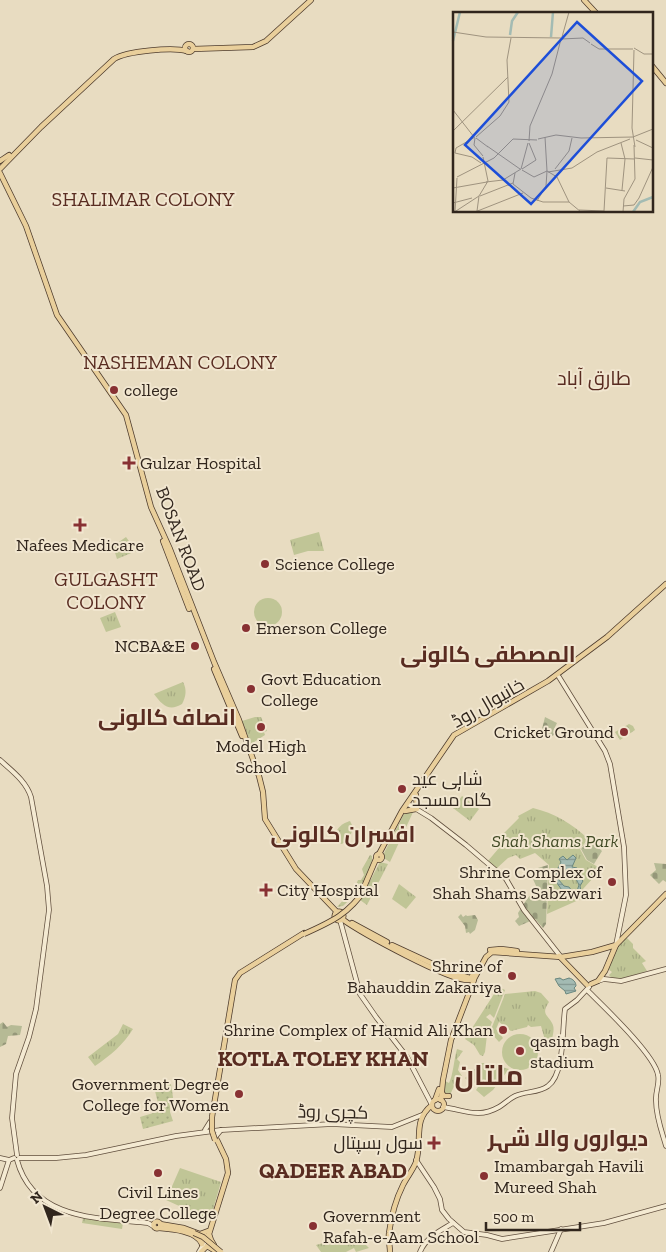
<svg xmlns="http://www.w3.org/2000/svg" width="666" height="1252" font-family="'Zilla Slab',Cairo,serif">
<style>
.grass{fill:url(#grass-dots)}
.cemetery{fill:url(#cemetery-stones)}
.park{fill:url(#park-tufts)}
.garden{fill:#c0c596}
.water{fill:url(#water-rules);stroke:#6b8880}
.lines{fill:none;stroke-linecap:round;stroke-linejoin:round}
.secondary-casing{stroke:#614f3e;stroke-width:5.5}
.primary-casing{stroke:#4e3c2e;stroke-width:6}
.secondary{stroke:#f4ead2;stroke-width:4}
.primary{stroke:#e9cf9b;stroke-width:4.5}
.primary-bridge-casing{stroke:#4e3c2e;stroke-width:6;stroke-linecap:butt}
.primary-bridge{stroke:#e9cf9b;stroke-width:4.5}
.poi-dot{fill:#883133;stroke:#f1e6cf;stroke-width:2}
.labels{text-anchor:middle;stroke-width:4;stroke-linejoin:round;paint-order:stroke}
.poi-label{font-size:18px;fill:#31261d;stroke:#f1e6cf;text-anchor:start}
.street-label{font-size:18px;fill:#31261d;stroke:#f1e6cf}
.park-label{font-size:18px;font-style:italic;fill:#424b26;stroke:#f1e6cf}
.quarter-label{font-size:20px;fill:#592c21;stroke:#f1e6cf}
.district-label{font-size:22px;font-weight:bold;fill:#592c21;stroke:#f1e6cf}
.town-label{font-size:28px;font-weight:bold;fill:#592c21;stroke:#f1e6cf}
.inset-river{fill:none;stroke:#a3bbb3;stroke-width:2.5}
.inset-road{fill:none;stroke:#9f937f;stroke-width:1}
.view{fill:#1d4ed8;fill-opacity:0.15;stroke:#1d4ed8;stroke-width:2.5}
.inset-edge{fill:none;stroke:#31261d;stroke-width:2.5}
</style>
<defs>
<pattern id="grass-dots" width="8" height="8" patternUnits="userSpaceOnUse" patternTransform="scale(1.25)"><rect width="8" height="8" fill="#c0c596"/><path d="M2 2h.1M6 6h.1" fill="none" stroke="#a5a981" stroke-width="1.8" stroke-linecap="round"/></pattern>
<pattern id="cemetery-stones" width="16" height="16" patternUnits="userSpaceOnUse" patternTransform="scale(1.25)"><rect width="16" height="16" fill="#b6ba95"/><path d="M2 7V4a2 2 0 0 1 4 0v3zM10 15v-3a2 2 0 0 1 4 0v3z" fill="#959779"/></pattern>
<pattern id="park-tufts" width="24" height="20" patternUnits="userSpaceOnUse" patternTransform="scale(1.25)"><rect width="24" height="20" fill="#c0c596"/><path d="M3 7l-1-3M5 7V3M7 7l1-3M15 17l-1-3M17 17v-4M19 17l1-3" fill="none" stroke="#a5a981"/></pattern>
<pattern id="water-rules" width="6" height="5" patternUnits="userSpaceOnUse" patternTransform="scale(1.25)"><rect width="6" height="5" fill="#a3bbb3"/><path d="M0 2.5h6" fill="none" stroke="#859891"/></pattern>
</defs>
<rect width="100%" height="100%" fill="#e8dcc1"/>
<g class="grass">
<polygon points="629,724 633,726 635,730 620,740 615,732"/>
<polygon points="166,1084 171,1084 174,1104 170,1105 170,1112 173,1121 143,1129 140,1117 160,1111 154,1087"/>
</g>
<g class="cemetery">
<polygon points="545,717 557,723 554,729 555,734 551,737 542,729"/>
<polygon points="589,839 602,851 594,864 587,860 581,849"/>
<polygon points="654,863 666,864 666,882 663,880 659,884 650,875 656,870"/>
<polygon points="548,865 546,924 543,928 535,919 519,926 515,921 519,917 518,913 527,899 537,888 532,877 531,870"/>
<polygon points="461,914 463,917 466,915 467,916 475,915 478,920 475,930 470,934 469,932 466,933 465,926 458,917"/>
<polygon points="3,1022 7,1027 11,1025 22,1026 20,1035 8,1036 6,1044 0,1047 0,1024"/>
</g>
<g class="park">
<polygon points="319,532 324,551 308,551 294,555 290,540"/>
<polygon points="126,537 136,551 117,559 113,546"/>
<polygon points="115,612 121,627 106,632 100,618"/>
<path d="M183 682C187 689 186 697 182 704 169 712 162 705 154 694Z"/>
<polygon points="255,717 261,717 267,731 264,732 265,735 251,744 242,721"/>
<polygon points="462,796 479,809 470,821 453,808"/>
<path d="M533 808C554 813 573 824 588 839L580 849 586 860 598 867 594 877 583 889 588 894 581 899 547 914 549 865 535 853 520 859 516 855 508 858 496 869 487 862 499 848 497 844 498 839 504 836V833L519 818 518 816Z"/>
<path d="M350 821 353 827 350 838 342 844 337 843C332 833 339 824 350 821Z"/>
<path d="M370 855 372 856C374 872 354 896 343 906L337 907 355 887 358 880H361L364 875 362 869Z"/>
<polygon points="380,862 388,864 367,905 360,900"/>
<polygon points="399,884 416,897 406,909 392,899"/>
<polygon points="626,937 633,944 633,948 646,961 642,963 647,971 622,979 613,980 609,975 612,972 608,969 614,951"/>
<polygon points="501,988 505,990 494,1018 490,1014 486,1017 492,1022 487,1035 485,1052 483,1056 480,1055 474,1045 465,1039 494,994 498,990 500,991"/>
<path d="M535 991 541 993 549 1002C541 1014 547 1014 552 1023 555 1028 553 1034 552 1039L545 1040 541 1026 531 1027 528 1025 527 1027 511 1031 499 1022 496 1029 503 1038 499 1042 490 1032 505 994Z"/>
<path d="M123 1024 133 1029C123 1045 111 1055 95 1066L88 1057 118 1034Z"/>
<path d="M457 1049 463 1051 457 1059 460 1062 458 1070 462 1076 456 1082 450 1095H443L445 1081 449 1083C453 1076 454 1059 457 1049Z"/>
<polygon points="481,1063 491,1063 493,1066 495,1065 509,1069 493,1090 484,1097 476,1090 478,1087 474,1082 471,1084 465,1078"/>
<polygon points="180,1168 221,1182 210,1220 166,1200"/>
<polygon points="83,1218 123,1223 122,1229 82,1223"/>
<polygon points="355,1234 369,1248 356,1252 354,1248 346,1252 321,1252 316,1245"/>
</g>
<g class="garden">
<circle cx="268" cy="612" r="14"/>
<polygon points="406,810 414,810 390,862 382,857"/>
<circle cx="520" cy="1052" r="18"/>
</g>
<g class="water">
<path d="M573 855 576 858 572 867 577 868 579 871 578 875 583 881 580 886 582 897 580 898 576 894 579 885C576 879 573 871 565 870L559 875 558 879 564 886 569 887 572 891 568 897 565 898 562 895C562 888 560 888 557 883 554 876 558 868 561 862L559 859 563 856 567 860Z"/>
<path d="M560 978 563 980 569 978C573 979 576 982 576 986L574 988 576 991 566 994 565 991 559 986 555 979Z"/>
</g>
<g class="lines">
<g class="secondary-casing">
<g id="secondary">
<polyline points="559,677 605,751 610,764 624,847 626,895 616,945"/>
<path d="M0 760C12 771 26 781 31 797L47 886 49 910 36 1009 29 1037 16 1074 12 1118 17 1155"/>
<polyline points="408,804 431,818 466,845 506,879 524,910 561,957"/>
<polyline points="340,920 360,994 376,1017 407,1057 432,1105"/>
<polyline points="598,981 604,979 621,981 666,969"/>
<path d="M587 990C603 1006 655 1055 658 1075 660 1084 655 1092 656 1101 656 1117 662 1132 666 1146"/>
<path d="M443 1107C465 1110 478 1119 499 1107 504 1104 509 1099 515 1096 525 1091 539 1093 548 1086 565 1074 562 1028 565 1009L577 1000 589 987"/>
<polyline points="205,1130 210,1122"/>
<polyline points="216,1136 221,1130"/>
<polyline points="0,1158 9,1160"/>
<polyline points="19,1158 56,1158 86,1155 176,1136 221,1130 332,1124 392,1127 422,1115"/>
<path d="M17 1160C33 1220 97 1218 148 1223L153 1226"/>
<polyline points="416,1160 434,1187 440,1199 442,1210 449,1219 464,1232 487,1235 502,1239 604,1223 666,1206"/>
<polyline points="0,1188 9,1160 14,1158"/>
<polyline points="199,1252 205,1242"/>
<path d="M420 1252C426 1237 440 1231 453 1223"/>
<polyline points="551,1252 561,1229"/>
</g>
</g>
<g class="primary-casing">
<g id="primary">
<polyline points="584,0 597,14"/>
<circle cx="189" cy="48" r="4"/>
<polyline points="193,49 253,47 266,41 311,0"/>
<polyline points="652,66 666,83"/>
<polyline points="0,161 9,155"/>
<path d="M0 169 41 127 114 59C127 51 172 47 187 51"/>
<polyline points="0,173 26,226 57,315 126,415 151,507 170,549 214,662 239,720 259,776 263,792 265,819 296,869 337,912"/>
<polyline points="163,541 189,609"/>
<polyline points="214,669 242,736"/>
<polyline points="416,795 417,809"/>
<polyline points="405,811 416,809"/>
<circle cx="379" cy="857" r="3"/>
<polyline points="379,854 402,811 454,735 548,681 607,637 666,584"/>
<polyline points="364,887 376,859"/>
<circle cx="339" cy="916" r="4.5"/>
<path d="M342 919C360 932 452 983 470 980"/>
<polyline points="352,923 387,942"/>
<polyline points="392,945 433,964"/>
<polyline points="490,950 501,949 517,951"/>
<polyline points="559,956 587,985"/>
<polyline points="446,971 470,978"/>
<polyline points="472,976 478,966"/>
<polyline points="474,979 486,957 492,952 561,957 592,952 616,945"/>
<polyline points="591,984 598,981 605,971 616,945 666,894"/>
<polyline points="442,1093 444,1096 449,1096"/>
<circle cx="438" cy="1105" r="6"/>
<polyline points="435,1100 439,1089"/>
<polyline points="441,1100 443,1080 451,1040 474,980"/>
<polyline points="212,1117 235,980 240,973 304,933"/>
<circle cx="157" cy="1225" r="3.5"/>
<polyline points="160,1224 184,1228 200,1234 208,1231"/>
<path d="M159 1228C172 1229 197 1231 202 1244"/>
<polyline points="202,1244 206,1236"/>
<polyline points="214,1245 211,1240 209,1234 228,1173 226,1159 217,1140"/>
<polyline points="201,1252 207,1246 217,1252"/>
<path d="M390 1252C390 1246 388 1239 389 1233 391 1218 396 1199 403 1185 407 1177 413 1170 416 1162 423 1139 412 1121 432 1105"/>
</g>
</g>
<use href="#secondary" class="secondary"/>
<use href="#primary" class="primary"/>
<g class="primary-bridge-casing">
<g id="primary-bridge">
<path d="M304 934C331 922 349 914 366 888"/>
<polyline points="212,1117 212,1131 215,1140"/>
<polyline points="194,1233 203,1237 221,1252"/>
</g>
</g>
<use href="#primary-bridge" class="primary-bridge"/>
</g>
<g class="poi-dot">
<circle cx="114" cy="390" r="5"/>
<path d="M126.5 455.5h5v5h5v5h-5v5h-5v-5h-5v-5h5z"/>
<path d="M77.5 517.5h5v5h5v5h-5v5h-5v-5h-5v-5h5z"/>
<circle cx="265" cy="564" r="5"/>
<circle cx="246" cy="628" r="5"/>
<circle cx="195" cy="646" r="5"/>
<circle cx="251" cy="689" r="5"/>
<circle cx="261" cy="727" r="5"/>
<circle cx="624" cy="732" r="5"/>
<circle cx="402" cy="789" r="5"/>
<circle cx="612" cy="882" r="5"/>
<path d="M263.5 882.5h5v5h5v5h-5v5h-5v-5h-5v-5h5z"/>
<circle cx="512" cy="976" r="5"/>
<circle cx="503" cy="1030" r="5"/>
<circle cx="520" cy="1051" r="5"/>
<circle cx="239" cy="1094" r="5"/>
<path d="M431.5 1135.5h5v5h5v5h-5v5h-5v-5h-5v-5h5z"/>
<circle cx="158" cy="1173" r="5"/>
<circle cx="484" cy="1176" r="5"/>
<circle cx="313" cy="1226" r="5"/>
</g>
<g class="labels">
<g class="poi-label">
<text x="124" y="396">college</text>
<text x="140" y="469">Gulzar Hospital</text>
<text x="80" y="551" text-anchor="middle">Nafees Medicare</text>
<text x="275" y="570">Science College</text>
<text x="256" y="634">Emerson College</text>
<text x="185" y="652" text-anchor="end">NCBA&amp;E</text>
<text x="261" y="685">Govt Education<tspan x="261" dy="21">College</tspan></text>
<text x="614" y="738" text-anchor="end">Cricket Ground</text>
<text x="261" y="752" text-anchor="middle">Model High<tspan x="261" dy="21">School</tspan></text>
<text x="412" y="785">شاہی عید<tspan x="412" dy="21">گاہ مسجد</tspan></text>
<text x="602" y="878" text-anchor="end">Shrine Complex of<tspan x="602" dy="21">Shah Shams Sabzwari</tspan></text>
<text x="277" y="896">City Hospital</text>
<text x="502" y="972" text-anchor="end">Shrine of<tspan x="502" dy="21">Bahauddin Zakariya</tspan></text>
<text x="493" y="1036" text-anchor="end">Shrine Complex of Hamid Ali Khan</text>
<text x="530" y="1047">qasim bagh<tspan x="530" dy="21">stadium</tspan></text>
<text x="229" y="1090" text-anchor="end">Government Degree<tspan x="229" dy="21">College for Women</tspan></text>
<text x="423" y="1149" text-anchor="end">سول ہسپتال</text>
<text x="494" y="1172">Imambargah Havili<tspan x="494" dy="21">Mureed Shah</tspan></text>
<text x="158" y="1198" text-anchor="middle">Civil Lines<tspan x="158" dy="21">Degree College</tspan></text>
<text x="323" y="1222">Government<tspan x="323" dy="21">Rafah-e-Aam School</tspan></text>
</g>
<g class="street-label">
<text transform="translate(181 539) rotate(69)" y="6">BOSAN ROAD</text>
<text transform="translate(488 703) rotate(-30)" y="6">خانیوال روڈ</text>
<text transform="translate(333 1112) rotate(1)" y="6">کچری روڈ</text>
</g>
<g class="park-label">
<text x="555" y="847">Shah Shams Park</text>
</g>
<g class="quarter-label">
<text x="143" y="206">SHALIMAR COLONY</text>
<text x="180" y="369">NASHEMAN COLONY</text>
<text x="594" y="385">طارق آباد</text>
<text x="106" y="586">GULGASHT<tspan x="106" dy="23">COLONY</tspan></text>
</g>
<g class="district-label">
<text x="488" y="662">المصطفی کالونی</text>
<text x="167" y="725">انصاف کالونی</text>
<text x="343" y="842">افسران کالونی</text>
<text x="323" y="1066">KOTLA TOLEY KHAN</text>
<text x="568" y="1146">دیواروں والا شہر</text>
<text x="333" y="1178">QADEER ABAD</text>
</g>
<g class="town-label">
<text x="489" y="1085">ملتان</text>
</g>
</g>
<g transform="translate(453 12)">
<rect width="200" height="200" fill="#e8dcc1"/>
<path class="inset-river" d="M57 23 59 9 65 0M98 25 100 0M0 29 7 0M180 200 187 190 200 185"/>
<path class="inset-road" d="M0 20 33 25 108 26M109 25 116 0M138 32 146 37H180M181 36 191 42H200M181 38 179 116 182 135M0 98 21 125M0 119 55 65M23 125 47 104 56 90 54 48 58 26M92 125 94 159M22 126 21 133 30 144M23 126 35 135M85 127 103 123 128 126 180 125 200 117M183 128 200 136M76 129 77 114 99 62 108 27 130 26 137 31M76 131 83 148M168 131 172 147 169 178M34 134 67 157M2 141 19 145 28 151M2 141 3 136 22 125M154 146 182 147M182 146 200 148M69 157 83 148M102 157 116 139 119 126M69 158 81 165 94 159M94 159 104 165 116 190 128 200M95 160 119 156 144 140 177 127M62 161 60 172 78 186 90 190H116M4 165 41 146 60 127 84 128M33 170 50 168 68 157 75 131M0 176 34 170M153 176 172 179M26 184 35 169 30 145M27 184 60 171M84 189 93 174 94 159M0 191 19 186M170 194 181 193 186 186 200 155M126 198 151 199M3 199 26 184M24 199 26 184M151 199 154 146M2 200 4 166M22 200 70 181M170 200 171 187 182 167 181 133"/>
<path class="view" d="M124 10 189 69 78 192 12 133Z"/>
<rect width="200" height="200" class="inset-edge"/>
</g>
<g transform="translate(45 1207) rotate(318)" stroke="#f1e6cf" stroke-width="4" paint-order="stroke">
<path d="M0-4L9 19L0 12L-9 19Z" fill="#31261d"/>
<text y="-8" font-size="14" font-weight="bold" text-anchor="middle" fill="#31261d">N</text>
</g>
<path d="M486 1222v8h94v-8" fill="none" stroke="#31261d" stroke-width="2.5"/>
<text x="493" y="1222" font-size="15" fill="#31261d" stroke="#f1e6cf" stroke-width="4" paint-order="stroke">500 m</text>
</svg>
